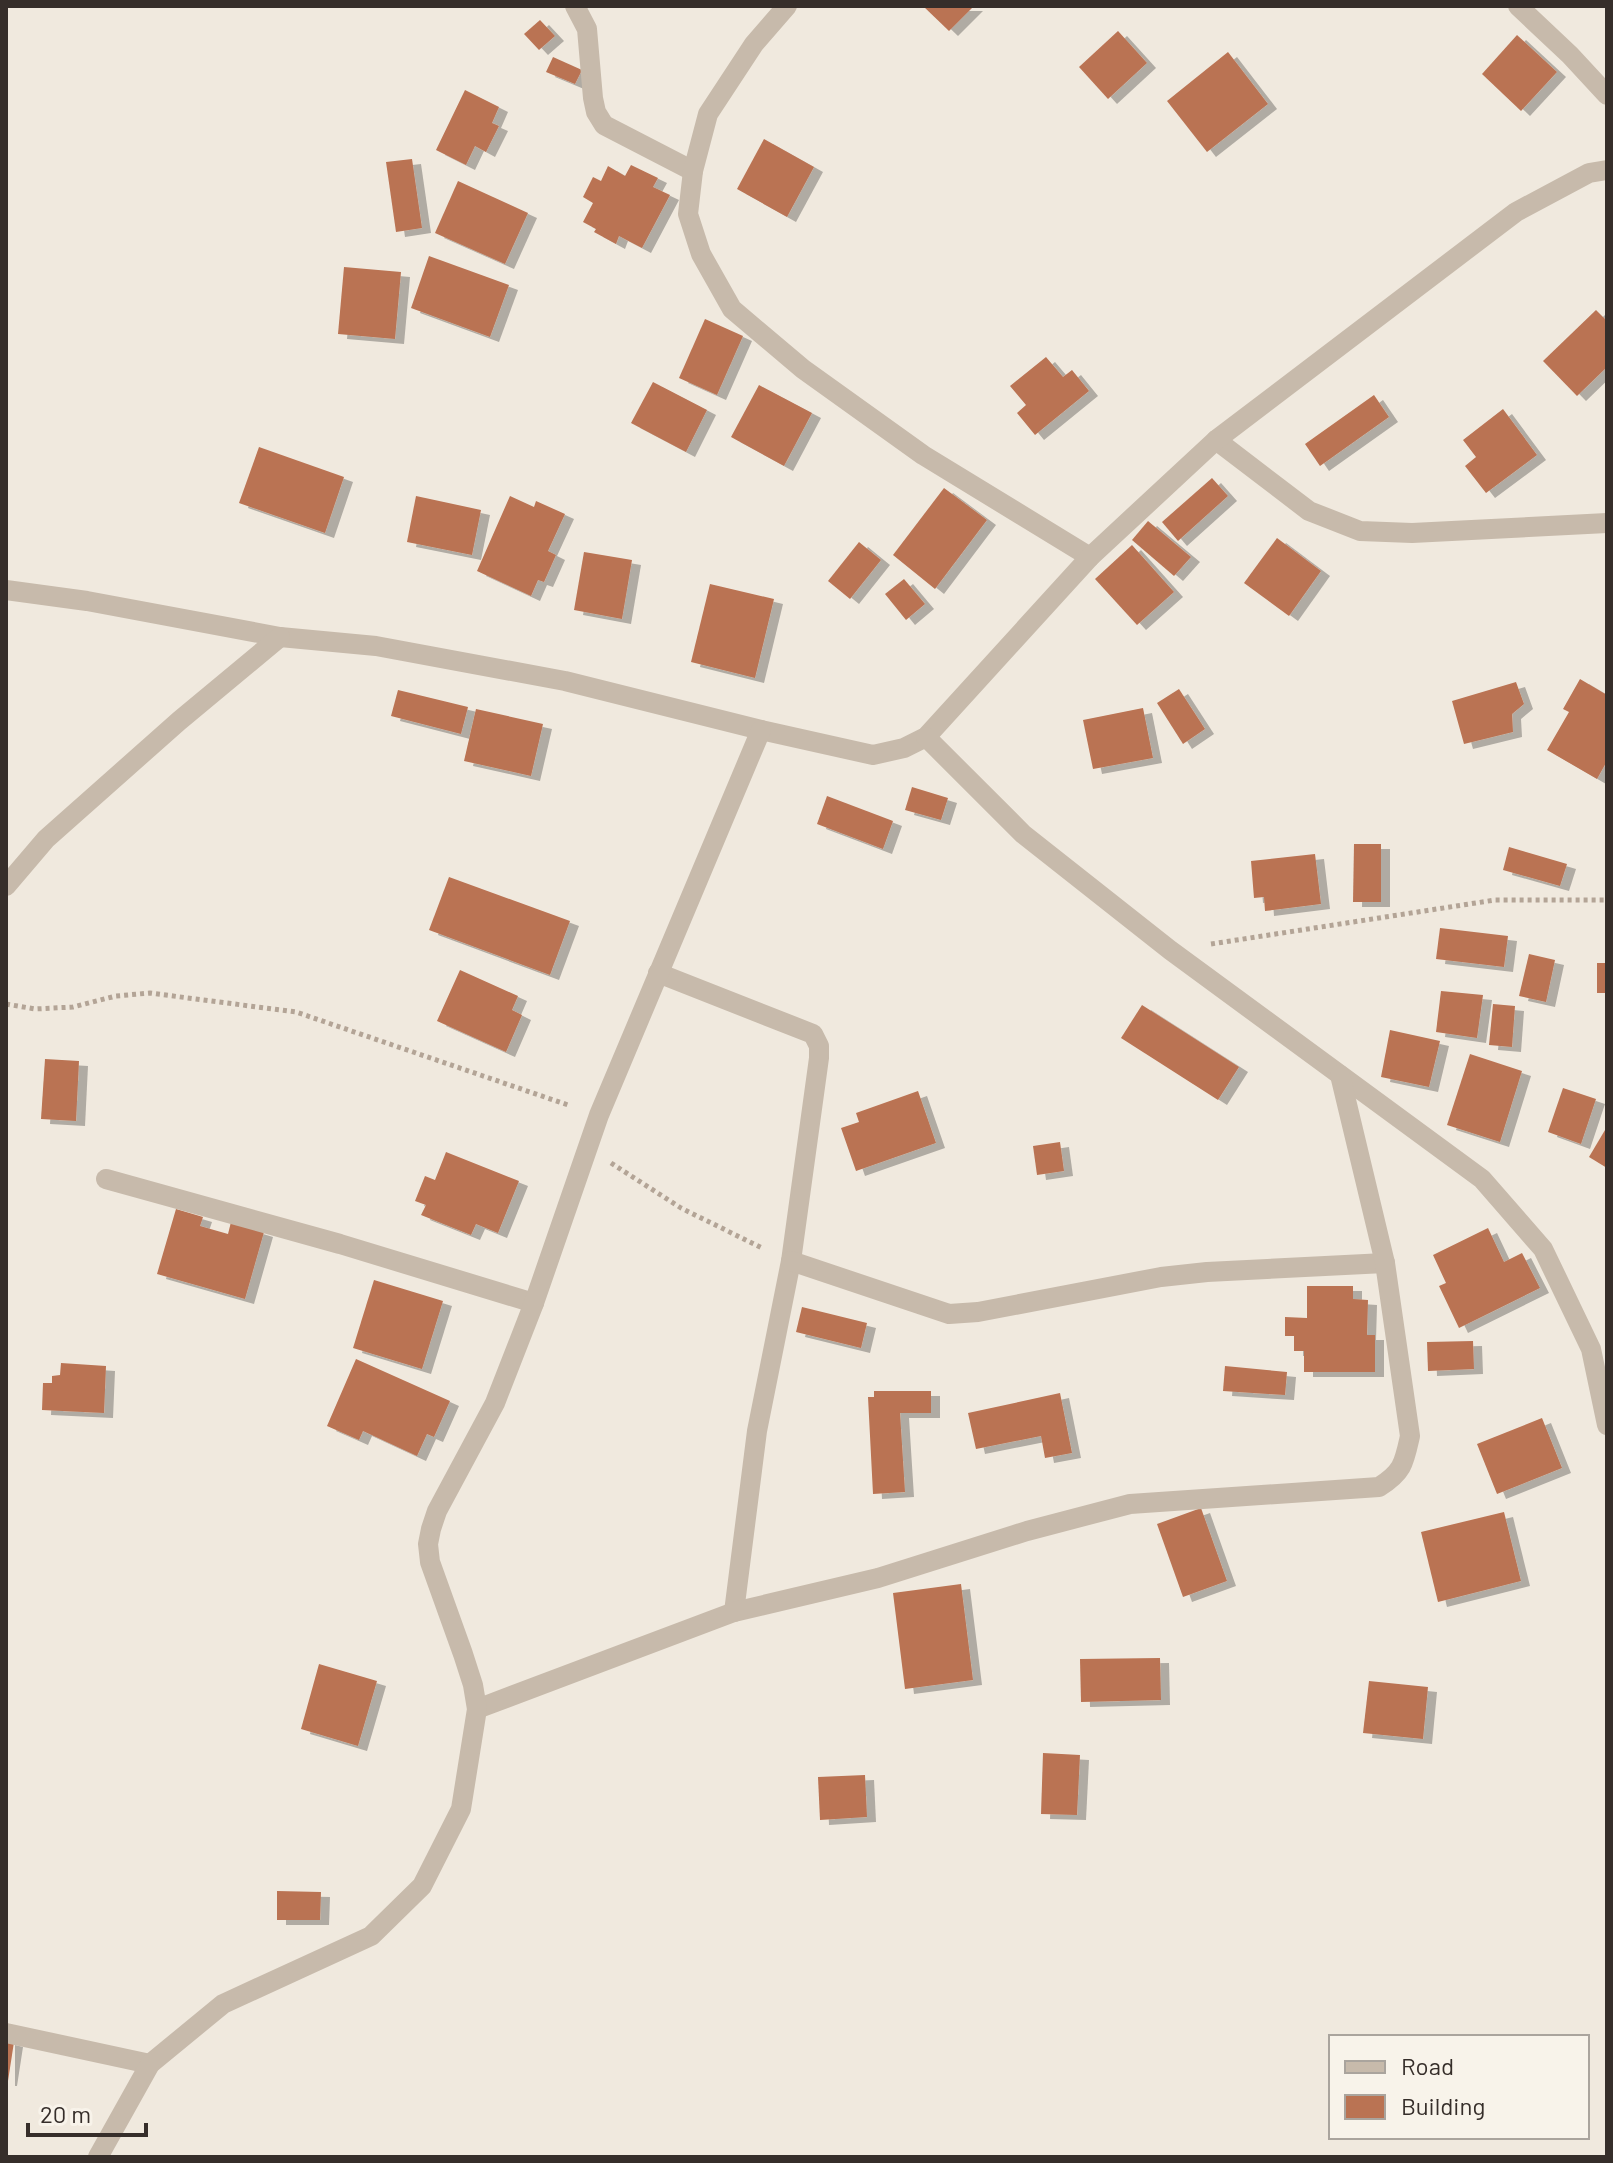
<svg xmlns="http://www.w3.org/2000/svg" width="1613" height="2163" font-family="Barlow,sans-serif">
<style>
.building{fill:#ba7353;filter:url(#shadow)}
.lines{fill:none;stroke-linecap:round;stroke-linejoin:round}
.path{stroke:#b3a496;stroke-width:5;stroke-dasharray:4 4;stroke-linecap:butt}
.minor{stroke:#c7baab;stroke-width:20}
</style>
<defs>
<filter id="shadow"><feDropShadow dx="9" dy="5" stdDeviation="0" flood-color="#0004"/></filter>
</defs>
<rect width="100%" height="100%" fill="#f0e9de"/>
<g class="building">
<polygon points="923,6 974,6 949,31"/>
<polygon points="540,20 555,36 539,50 524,34"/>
<polygon points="1118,31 1147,63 1108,99 1079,67"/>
<polygon points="1517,35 1557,72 1521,111 1482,74"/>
<polygon points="1228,52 1268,104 1207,152 1167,101"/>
<polygon points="553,57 582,70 575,84 546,72"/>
<polygon points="465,90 499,107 492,123 499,126 486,152 475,146 466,165 436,150"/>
<polygon points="764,139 814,167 787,217 737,189"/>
<polygon points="412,159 422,228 396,232 386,162"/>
<polygon points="631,165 658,178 653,187 670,195 642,248 619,236 616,244 594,232 596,229 583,222 593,203 583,197 593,177 601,181 608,166 625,176"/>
<polygon points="458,181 528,213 505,264 435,233"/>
<polygon points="429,256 509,285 490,337 411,308"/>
<polygon points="344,267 401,272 395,339 338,334"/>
<polygon points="1596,310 1607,321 1607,367 1577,396 1543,361"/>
<polygon points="705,319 743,336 717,395 679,378"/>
<polygon points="1046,357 1063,377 1072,370 1089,391 1035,435 1017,413 1026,405 1010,386"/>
<polygon points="653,382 707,410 686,452 631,423"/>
<polygon points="759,385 812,413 784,466 731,437"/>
<polygon points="1374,395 1389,417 1320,466 1305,444"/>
<polygon points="1503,409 1537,455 1486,493 1465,466 1476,457 1463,440"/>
<polygon points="259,447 344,477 325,533 239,503"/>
<polygon points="1212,478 1228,496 1178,541 1162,522"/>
<polygon points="944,488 987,520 935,589 893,555"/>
<polygon points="416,496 481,510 472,555 407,542"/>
<polygon points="510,496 534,507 536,501 565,514 548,551 556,555 544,582 538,580 531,596 477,571"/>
<polygon points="1148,521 1191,557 1174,576 1132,540"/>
<polygon points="1277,538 1321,571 1289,616 1244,583"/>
<polygon points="859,542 881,560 850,599 828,581"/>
<polygon points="1132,545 1174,592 1137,625 1095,579"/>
<polygon points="584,552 632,560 622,619 574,610"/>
<polygon points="904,579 925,604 906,620 885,594"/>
<polygon points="710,584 774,599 755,678 691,662"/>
<polygon points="1580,679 1607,695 1607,761 1597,779 1547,750 1569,712 1563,709"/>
<polygon points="1516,682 1524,704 1512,714 1513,732 1464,744 1452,701"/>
<polygon points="1179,689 1205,729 1183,744 1157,703"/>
<polygon points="398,690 468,707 461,734 391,716"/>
<polygon points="1143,708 1153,758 1093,769 1083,720"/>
<polygon points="476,709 543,724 531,776 464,761"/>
<polygon points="912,787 948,798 941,820 905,810"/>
<polygon points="827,796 893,821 883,849 817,824"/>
<polygon points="1354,844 1381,844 1381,902 1353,902"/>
<polygon points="1509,847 1567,864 1560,886 1503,870"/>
<polygon points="1315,854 1321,904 1265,911 1264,897 1254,898 1251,861"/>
<polygon points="449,877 570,921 550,975 429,930"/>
<polygon points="1440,928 1508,936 1504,967 1436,959"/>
<polygon points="1529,954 1555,960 1546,1002 1519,996"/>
<rect x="1597" y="963" width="10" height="30"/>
<polygon points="460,970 518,996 512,1010 522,1015 506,1052 437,1021"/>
<polygon points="1441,991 1483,995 1477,1038 1436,1032"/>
<polygon points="1493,1004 1515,1006 1512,1047 1489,1045"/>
<polygon points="1142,1005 1239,1067 1218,1100 1121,1038"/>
<polygon points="1390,1030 1440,1041 1429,1087 1381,1077"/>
<polygon points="1470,1054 1522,1071 1500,1142 1447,1125"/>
<polygon points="45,1059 79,1061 76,1121 41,1119"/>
<polygon points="1563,1088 1596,1099 1581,1144 1548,1132"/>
<polygon points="918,1091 936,1143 856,1171 841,1128 859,1122 856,1113"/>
<polygon points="1605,1130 1607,1132 1607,1168 1589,1157"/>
<polygon points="1060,1142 1064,1171 1037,1175 1033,1146"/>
<polygon points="446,1152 519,1181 498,1233 476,1224 471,1235 421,1215 426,1205 415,1201 425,1176 435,1180"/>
<polygon points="176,1209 203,1217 200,1226 228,1234 231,1222 264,1232 245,1299 157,1274"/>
<polygon points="1488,1228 1504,1262 1522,1253 1540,1288 1459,1328 1439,1286 1446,1283 1433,1255"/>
<polygon points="374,1280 443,1301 422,1369 353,1348"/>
<polygon points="1307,1286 1353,1286 1353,1299 1368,1300 1367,1335 1375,1335 1375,1372 1304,1372 1304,1351 1294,1351 1294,1336 1285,1336 1285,1317 1307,1318"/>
<polygon points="802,1307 867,1323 861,1348 796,1332"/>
<polygon points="1473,1341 1474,1369 1428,1371 1427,1342"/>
<polygon points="356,1359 450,1401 434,1437 427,1434 417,1456 363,1431 359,1440 327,1426"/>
<polygon points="61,1363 106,1366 104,1413 42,1410 43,1383 52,1383 52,1376 60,1375"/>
<polygon points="1225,1366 1287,1372 1285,1395 1223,1391"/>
<polygon points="874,1391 931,1391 931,1413 900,1413 905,1492 873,1494 868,1397 874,1397"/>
<polygon points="1060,1393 1072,1453 1045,1458 1041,1436 976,1449 968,1413"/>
<polygon points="1542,1418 1562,1468 1497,1494 1477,1444"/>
<polygon points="1201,1508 1227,1581 1183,1597 1157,1524"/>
<polygon points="1504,1512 1521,1581 1438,1602 1421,1532"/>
<polygon points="961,1584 973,1680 905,1689 893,1593"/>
<polygon points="1160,1658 1161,1700 1081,1702 1080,1659"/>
<polygon points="319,1664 377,1681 358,1746 301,1729"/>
<polygon points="1369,1681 1428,1687 1423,1739 1363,1733"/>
<polygon points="1043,1753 1080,1755 1077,1815 1041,1814"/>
<polygon points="865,1775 867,1817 820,1820 818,1777"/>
<polygon points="277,1891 321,1892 320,1920 277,1920"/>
<polygon points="6,2040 14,2042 8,2081 6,2081"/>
</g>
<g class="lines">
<g class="path">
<polyline points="1211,944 1495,900 1607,900"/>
<polyline points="6,1004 35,1009 73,1007 116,996 150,993 296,1012 571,1106"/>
<polyline points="611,1163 681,1208 762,1248"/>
</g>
<g class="minor">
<polyline points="575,6 587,29 593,98 596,112 604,125 693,171"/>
<polyline points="787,6 754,44 708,114 693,171 688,214 701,254 732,309 803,369 923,455 1090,557"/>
<polyline points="1518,6 1570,55 1607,95"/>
<polyline points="1216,440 1309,511 1360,531 1412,533 1607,523"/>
<polyline points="6,590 87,601 280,637 376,646 565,681 761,730 873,755 904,748 926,737 1090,557 1216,440 1516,212 1589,173 1607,170"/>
<polyline points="926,737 1023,834 1170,950 1482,1179 1543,1249 1591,1349 1607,1425"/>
<polyline points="6,886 46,839 179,721 280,637"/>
<polyline points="658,973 813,1034 819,1046 819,1058 791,1261 757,1431 734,1612"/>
<polyline points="106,1179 340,1244 534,1303"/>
<polyline points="791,1261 949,1314 978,1312 1161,1277 1207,1272 1385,1263"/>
<path d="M477 1709 734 1612 878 1578 1027 1531 1130 1504 1379 1487C1403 1472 1404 1463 1410 1436L1385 1263 1340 1075"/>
<polyline points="6,2033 150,2064"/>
<polyline points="98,2157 150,2064 223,2004 371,1936 422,1886 461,1809 477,1709 473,1685 463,1654 430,1562 428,1544 431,1529 437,1511 495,1403 534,1303 599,1115 761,730"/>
</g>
</g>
<rect width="1613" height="2163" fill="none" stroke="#362e2a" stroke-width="16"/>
<rect x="1329" y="2035" width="260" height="104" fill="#f8f3ea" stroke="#aaa49d" stroke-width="2"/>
<rect x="1345" y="2061" width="40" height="12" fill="#c7baab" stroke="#aaa49d" stroke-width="2"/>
<text x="1401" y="2075" font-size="24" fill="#362e2a">Road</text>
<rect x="1345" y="2095" width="40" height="24" fill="#ba7353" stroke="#aaa49d" stroke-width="2"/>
<text x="1401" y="2115" font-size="24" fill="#362e2a">Building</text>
<path d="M28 2123v12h118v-12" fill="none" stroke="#362e2a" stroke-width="4"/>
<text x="40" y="2123" font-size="24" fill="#362e2a" stroke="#f8f3ea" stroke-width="6" paint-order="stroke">20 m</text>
</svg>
